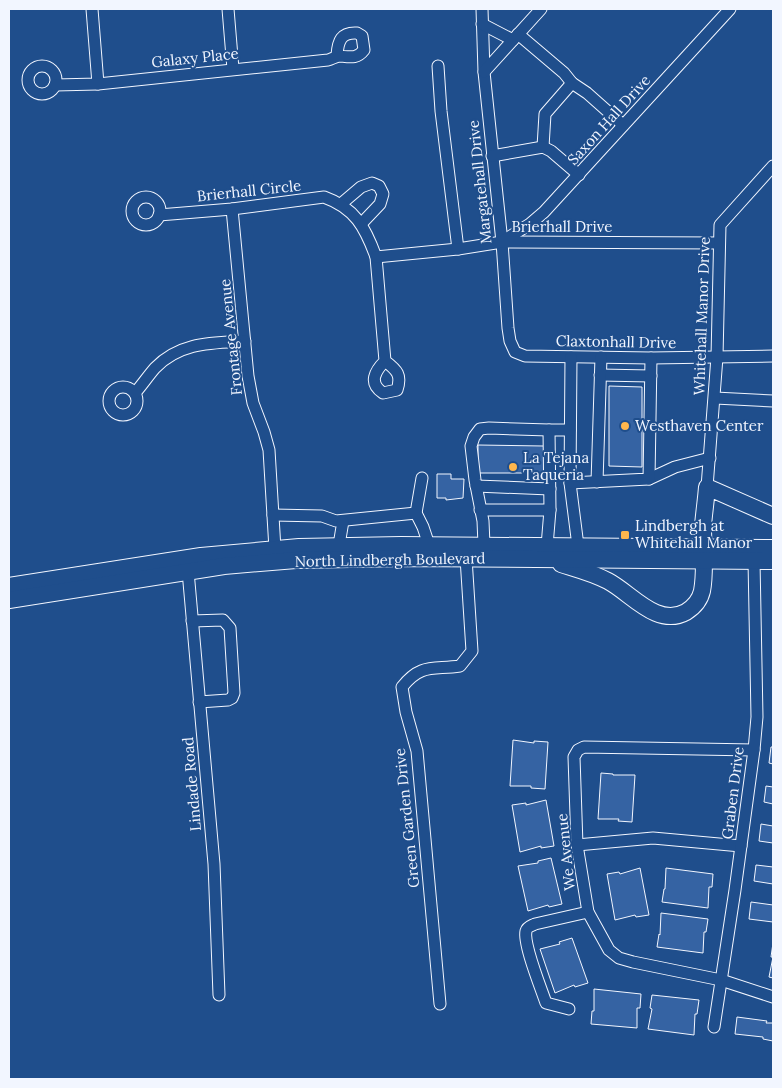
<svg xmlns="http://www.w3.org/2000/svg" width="782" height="1088" font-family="Lora,serif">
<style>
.building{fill:#3563a3;stroke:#f2f6ff}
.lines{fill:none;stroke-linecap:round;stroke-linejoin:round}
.minor-casing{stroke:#f2f6ff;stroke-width:13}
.highway-casing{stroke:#f2f6ff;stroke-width:18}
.minor{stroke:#1f4e8c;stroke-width:11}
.highway{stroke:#1f4e8c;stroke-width:16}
.poi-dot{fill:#ffb74d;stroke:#1f4e8c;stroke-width:2}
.labels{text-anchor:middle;stroke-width:4;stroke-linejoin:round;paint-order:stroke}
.street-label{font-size:15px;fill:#f2f6ff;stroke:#1f4e8c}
.poi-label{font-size:15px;fill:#f2f6ff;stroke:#1f4e8c;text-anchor:start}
</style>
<rect width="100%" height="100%" fill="#1f4e8c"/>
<g class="building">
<polygon points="609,386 642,387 642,467 609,466"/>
<polygon points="478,445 544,446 545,473 478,473"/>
<polygon points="437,474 451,474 451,479 464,479 463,498 446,500 446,498 437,498"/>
<polygon points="513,740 534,743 534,741 548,742 545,789 531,788 531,786 510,786"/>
<polygon points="771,747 773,747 773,764 769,763"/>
<polygon points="601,773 613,774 613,775 635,775 632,822 618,821 619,819 598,819"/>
<polygon points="766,786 773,787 773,804 764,802"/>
<polygon points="546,800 554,846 541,848 541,846 520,852 512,805 526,803 526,805"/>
<polygon points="761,824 773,826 773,843 759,841"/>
<polygon points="551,858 562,904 549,907 548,905 528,911 518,866 538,863 538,861"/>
<polygon points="756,865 773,867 773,884 754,881"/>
<polygon points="640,868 649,915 636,917 635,915 615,920 607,874 619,872 620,874"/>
<polygon points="666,868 713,874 712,887 709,887 708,908 662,902 664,889 665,889"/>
<polygon points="751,902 773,905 773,922 749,919"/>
<polygon points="661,913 708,919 706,932 704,932 703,953 657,947 659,934 660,935"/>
<polygon points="572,938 588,983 575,987 574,985 555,993 540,949 560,944 559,942"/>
<polygon points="773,943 773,978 769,977 773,957 771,957"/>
<polygon points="594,989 641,994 640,1008 637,1008 637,1028 591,1024 592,1011 594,1011"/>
<polygon points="652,995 699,1000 697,1014 695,1014 694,1035 648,1029 652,1009 650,1008"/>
<polygon points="737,1017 767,1021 766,1023 773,1023 773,1041 763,1039 763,1037 735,1034"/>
</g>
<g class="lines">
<g class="minor-casing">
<g id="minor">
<polyline points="92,9 98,84"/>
<polyline points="228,9 233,69"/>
<polyline points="482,9 484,72 502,242 508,328 510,341 515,352 525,356 651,358 773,356"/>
<polyline points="482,24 513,40"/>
<polyline points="518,34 564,73 572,83"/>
<polyline points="438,66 441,111 458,249"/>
<circle cx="42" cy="80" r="14"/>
<polyline points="484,72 541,9"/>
<path d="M55 85 98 84 328 60C332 59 336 56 340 56 350 57 357 59 364 50L362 36 357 33C341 32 338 41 337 55"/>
<polyline points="543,147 545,114 572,83 587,93 623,125"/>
<polyline points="492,156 543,147 551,151 579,175"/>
<circle cx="146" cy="211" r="14"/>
<polyline points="341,204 361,187 372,183 379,186 383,194 380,204 361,224"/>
<polyline points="232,209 248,376 253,403 264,432 269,450 275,549"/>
<path d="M159 215 232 209 324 197C355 208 365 227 376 257L385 361C397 370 402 375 397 390L383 393C368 383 375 371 385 361"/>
<polyline points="503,241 530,224 544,212 730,9"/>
<polyline points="376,257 458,249 502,242 719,243"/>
<polyline points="571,357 570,483 578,546"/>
<polyline points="600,375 651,376"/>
<circle cx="123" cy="401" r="14"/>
<path d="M135 393C142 385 148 376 155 368 180 342 212 343 245 341"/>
<polyline points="715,398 773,401"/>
<polyline points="649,479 675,467 710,458"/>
<polyline points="597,482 601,357"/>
<polyline points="570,483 649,479 651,358"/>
<polyline points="476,486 550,489"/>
<polyline points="707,487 717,357 720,225 773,166"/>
<polyline points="480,510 550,510"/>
<polyline points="416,513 423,527 429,545"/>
<polyline points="273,515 322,516 336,521 416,513 422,478"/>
<polyline points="339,545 343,521"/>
<polyline points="484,545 483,521 475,480 471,446 474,437 480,429 489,428 549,430"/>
<polyline points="547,546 550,510 549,430 570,430"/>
<polyline points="188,571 214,864 219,995"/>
<polyline points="192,621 223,620 230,628 234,693 232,698 228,700 199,702"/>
<polyline points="754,750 584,747 578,750 574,757 577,845 588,912 609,950 619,958 633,962 721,980 773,997"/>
<polyline points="577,845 653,838 741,846"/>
<path d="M440 1004 417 751 406 712 402 687C421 663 433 670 460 666L472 651 466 558"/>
<path d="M569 1009 546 1003C541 988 523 944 526 931 527 927 531 926 535 924L588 912"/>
<polyline points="714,1027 735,890 754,750 757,717 754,561"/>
</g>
</g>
<g class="highway-casing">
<g id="highway">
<path d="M561 564C577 569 593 573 608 581 631 593 657 628 686 612 694 607 700 600 702 591 706 570 703 547 703 526 704 513 706 500 707 487L773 516"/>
<polyline points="9,586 201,556 299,547 401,545 773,548"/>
<polyline points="9,600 224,566 296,560 405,558 773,561"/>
</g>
</g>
<use href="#minor" class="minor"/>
<use href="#highway" class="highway"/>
</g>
<g class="poi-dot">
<circle cx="625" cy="426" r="5"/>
<circle cx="513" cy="467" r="5"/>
<rect x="620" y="530" width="10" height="10" rx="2.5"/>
</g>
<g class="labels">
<g class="street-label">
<text transform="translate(195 58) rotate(-6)" y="5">Galaxy Place</text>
<text transform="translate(609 120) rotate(-48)" y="5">Saxon Hall Drive</text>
<text transform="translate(480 182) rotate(-96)" y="5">Margatehall Drive</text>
<text transform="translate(249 191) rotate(-6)" y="5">Brierhall Circle</text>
<text x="562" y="232">Brierhall Drive</text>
<text transform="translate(702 316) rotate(-88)" y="5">Whitehall Manor Drive</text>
<text transform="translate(231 337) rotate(-96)" y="5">Frontage Avenue</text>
<text transform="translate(616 342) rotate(1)" y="5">Claxtonhall Drive</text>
<text transform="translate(390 560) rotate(-1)" y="5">North Lindbergh Boulevard</text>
<text transform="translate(192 784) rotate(-95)" y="5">Lindade Road</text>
<text transform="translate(733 793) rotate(-83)" y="5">Graben Drive</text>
<text transform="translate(407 818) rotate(-96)" y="5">Green Garden Drive</text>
<text transform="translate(566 852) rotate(-96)" y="5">We Avenue</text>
</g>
<g class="poi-label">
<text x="635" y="431">Westhaven Center</text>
<text x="523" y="463">La Tejana<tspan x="523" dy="17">Taqueria</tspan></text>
<text x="635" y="531">Lindbergh at<tspan x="635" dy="17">Whitehall Manor</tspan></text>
</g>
</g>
<rect width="782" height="1088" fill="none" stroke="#f2f6ff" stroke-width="20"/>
</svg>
